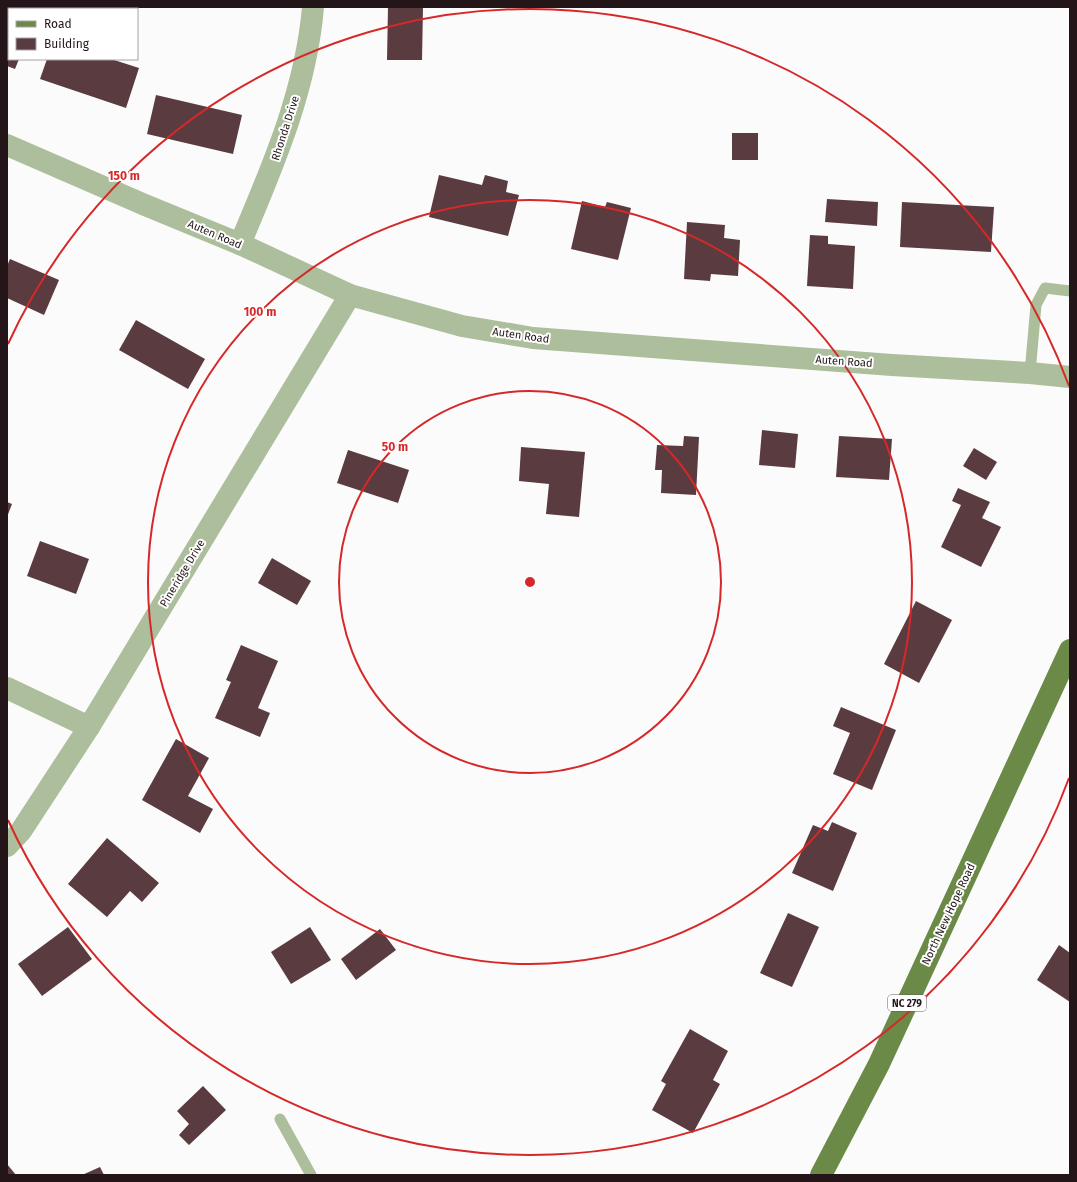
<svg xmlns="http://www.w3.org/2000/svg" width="1077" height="1182" font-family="'Fira Sans',sans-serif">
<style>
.building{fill:#5a3b40}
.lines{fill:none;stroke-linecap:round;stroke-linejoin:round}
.lane{stroke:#acbe9b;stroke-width:11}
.street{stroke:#acbe9b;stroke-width:22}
.primary{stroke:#6b8a47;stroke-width:22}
.ring{fill:none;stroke:#d62828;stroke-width:2}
.labels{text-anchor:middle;stroke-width:4;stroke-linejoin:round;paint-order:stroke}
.shield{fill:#fff;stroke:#665c5d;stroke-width:1}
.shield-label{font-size:10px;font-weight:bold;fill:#241618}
.street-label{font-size:11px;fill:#241618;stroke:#fff}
.centre{fill:#d62828;stroke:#fff;stroke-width:2}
.ring-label{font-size:12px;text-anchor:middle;font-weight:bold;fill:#d62828;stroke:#fff;stroke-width:4;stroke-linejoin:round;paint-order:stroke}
</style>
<rect width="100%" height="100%" fill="#fbfbfb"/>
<g class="building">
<polygon points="388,7 423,7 422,60 387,60"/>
<polygon points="7,25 9,26 9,59 19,59 15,69 7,66"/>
<polygon points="47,59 111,59 139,68 126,108 40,79"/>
<polygon points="156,95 242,115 233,154 147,134"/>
<rect x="732" y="133" width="26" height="27"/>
<polygon points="439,175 482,185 485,175 508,181 506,192 519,195 508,236 429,217"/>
<polygon points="827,199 878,202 877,226 825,222"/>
<polygon points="582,201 605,207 607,202 631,208 618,260 571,249"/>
<polygon points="902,202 994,207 991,252 900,247"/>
<polygon points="687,222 725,225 724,238 740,240 738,276 711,274 710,281 684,279"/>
<polygon points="810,235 828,236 828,244 855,246 853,289 807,286"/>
<polygon points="10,259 59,280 44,315 7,298 7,266"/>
<polygon points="136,320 205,359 188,389 119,350"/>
<polygon points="762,430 798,434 795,468 759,465"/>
<polygon points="684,436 699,437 696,495 661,493 662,470 655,470 657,445 683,446"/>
<polygon points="839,436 892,439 889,480 836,477"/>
<polygon points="521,447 585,452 579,517 546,514 549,484 519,481"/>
<polygon points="974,448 997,462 986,480 963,466"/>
<polygon points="348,450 409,470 398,503 337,483"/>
<polygon points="958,488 990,502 982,518 1001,527 981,567 941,547 961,505 952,501"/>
<polygon points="7,502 12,504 7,517"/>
<polygon points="40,541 89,559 76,594 27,576"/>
<polygon points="272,558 311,581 297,605 258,583"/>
<polygon points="916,601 952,620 919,683 884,664"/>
<polygon points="241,645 278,661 258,708 270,713 260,737 215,718 231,682 226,680"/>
<polygon points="841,707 896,730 872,790 833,774 850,733 833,726"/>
<polygon points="176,739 209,758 188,796 213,809 200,833 142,800"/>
<polygon points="832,822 857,833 833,891 792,873 813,825 828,831"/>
<polygon points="107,838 159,883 142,902 130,891 107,917 68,884"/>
<polygon points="788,913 819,927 792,987 760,973"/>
<polygon points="68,927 92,959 42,996 18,964"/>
<polygon points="310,927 331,960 291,984 271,952"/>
<polygon points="380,929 396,950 356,980 341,959"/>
<polygon points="1059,945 1070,953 1070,1002 1037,980"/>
<polygon points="690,1029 728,1051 713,1080 720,1084 693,1133 652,1110 666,1084 661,1081"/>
<polygon points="203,1086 226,1110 189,1145 179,1135 189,1124 177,1111"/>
<polygon points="7,1164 16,1175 7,1175"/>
<polygon points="100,1167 104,1175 82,1175"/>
</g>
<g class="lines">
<g class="lane">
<polyline points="1030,373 1036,305 1045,288 1070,291"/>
<polyline points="280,1119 311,1175"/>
</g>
<g class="street">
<polyline points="7,145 145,205 240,244 350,295 462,326 533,338 892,365 1030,373 1070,377"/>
<path d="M240 244C272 168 306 91 313 7"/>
<polyline points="7,688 89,727"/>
<polyline points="7,846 21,831 89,727 350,295"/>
</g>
<polyline class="primary" points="821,1175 879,1064 1070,650"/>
</g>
<g class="ring">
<circle cx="530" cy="582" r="191"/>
<circle cx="530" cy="582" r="382"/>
<path d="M1069 778A574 574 0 0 1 8 820M8 344A574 574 0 0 1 1069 386"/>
</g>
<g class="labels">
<rect class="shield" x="888" y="995" width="38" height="16" rx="3"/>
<g class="shield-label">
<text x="907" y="1007">NC 279</text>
</g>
<g class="street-label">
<text transform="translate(285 128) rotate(-72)" y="4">Rhonda Drive</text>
<text transform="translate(215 234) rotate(23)" y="4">Auten Road</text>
<text transform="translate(521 335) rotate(8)" y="4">Auten Road</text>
<text transform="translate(844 361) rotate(4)" y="4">Auten Road</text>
<text transform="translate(182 573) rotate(-59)" y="4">Pineridge Drive</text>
<text transform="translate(948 914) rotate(-65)" y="4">North New Hope Road</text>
</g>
</g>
<circle cx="530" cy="582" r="6" class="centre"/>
<g class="ring-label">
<text x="124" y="180">150 m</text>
<text x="260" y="316">100 m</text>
<text x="395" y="451">50 m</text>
</g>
<rect width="1077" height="1182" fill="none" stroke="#241618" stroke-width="16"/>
<rect x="8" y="8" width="130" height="52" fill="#ffffff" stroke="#a7a2a3"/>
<rect x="16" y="21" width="20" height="6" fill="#6b8a47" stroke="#a7a2a3"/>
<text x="44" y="28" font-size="12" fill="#241618">Road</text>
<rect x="16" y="38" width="20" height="12" fill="#5a3b40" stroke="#a7a2a3"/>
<text x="44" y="48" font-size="12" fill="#241618">Building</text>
</svg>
